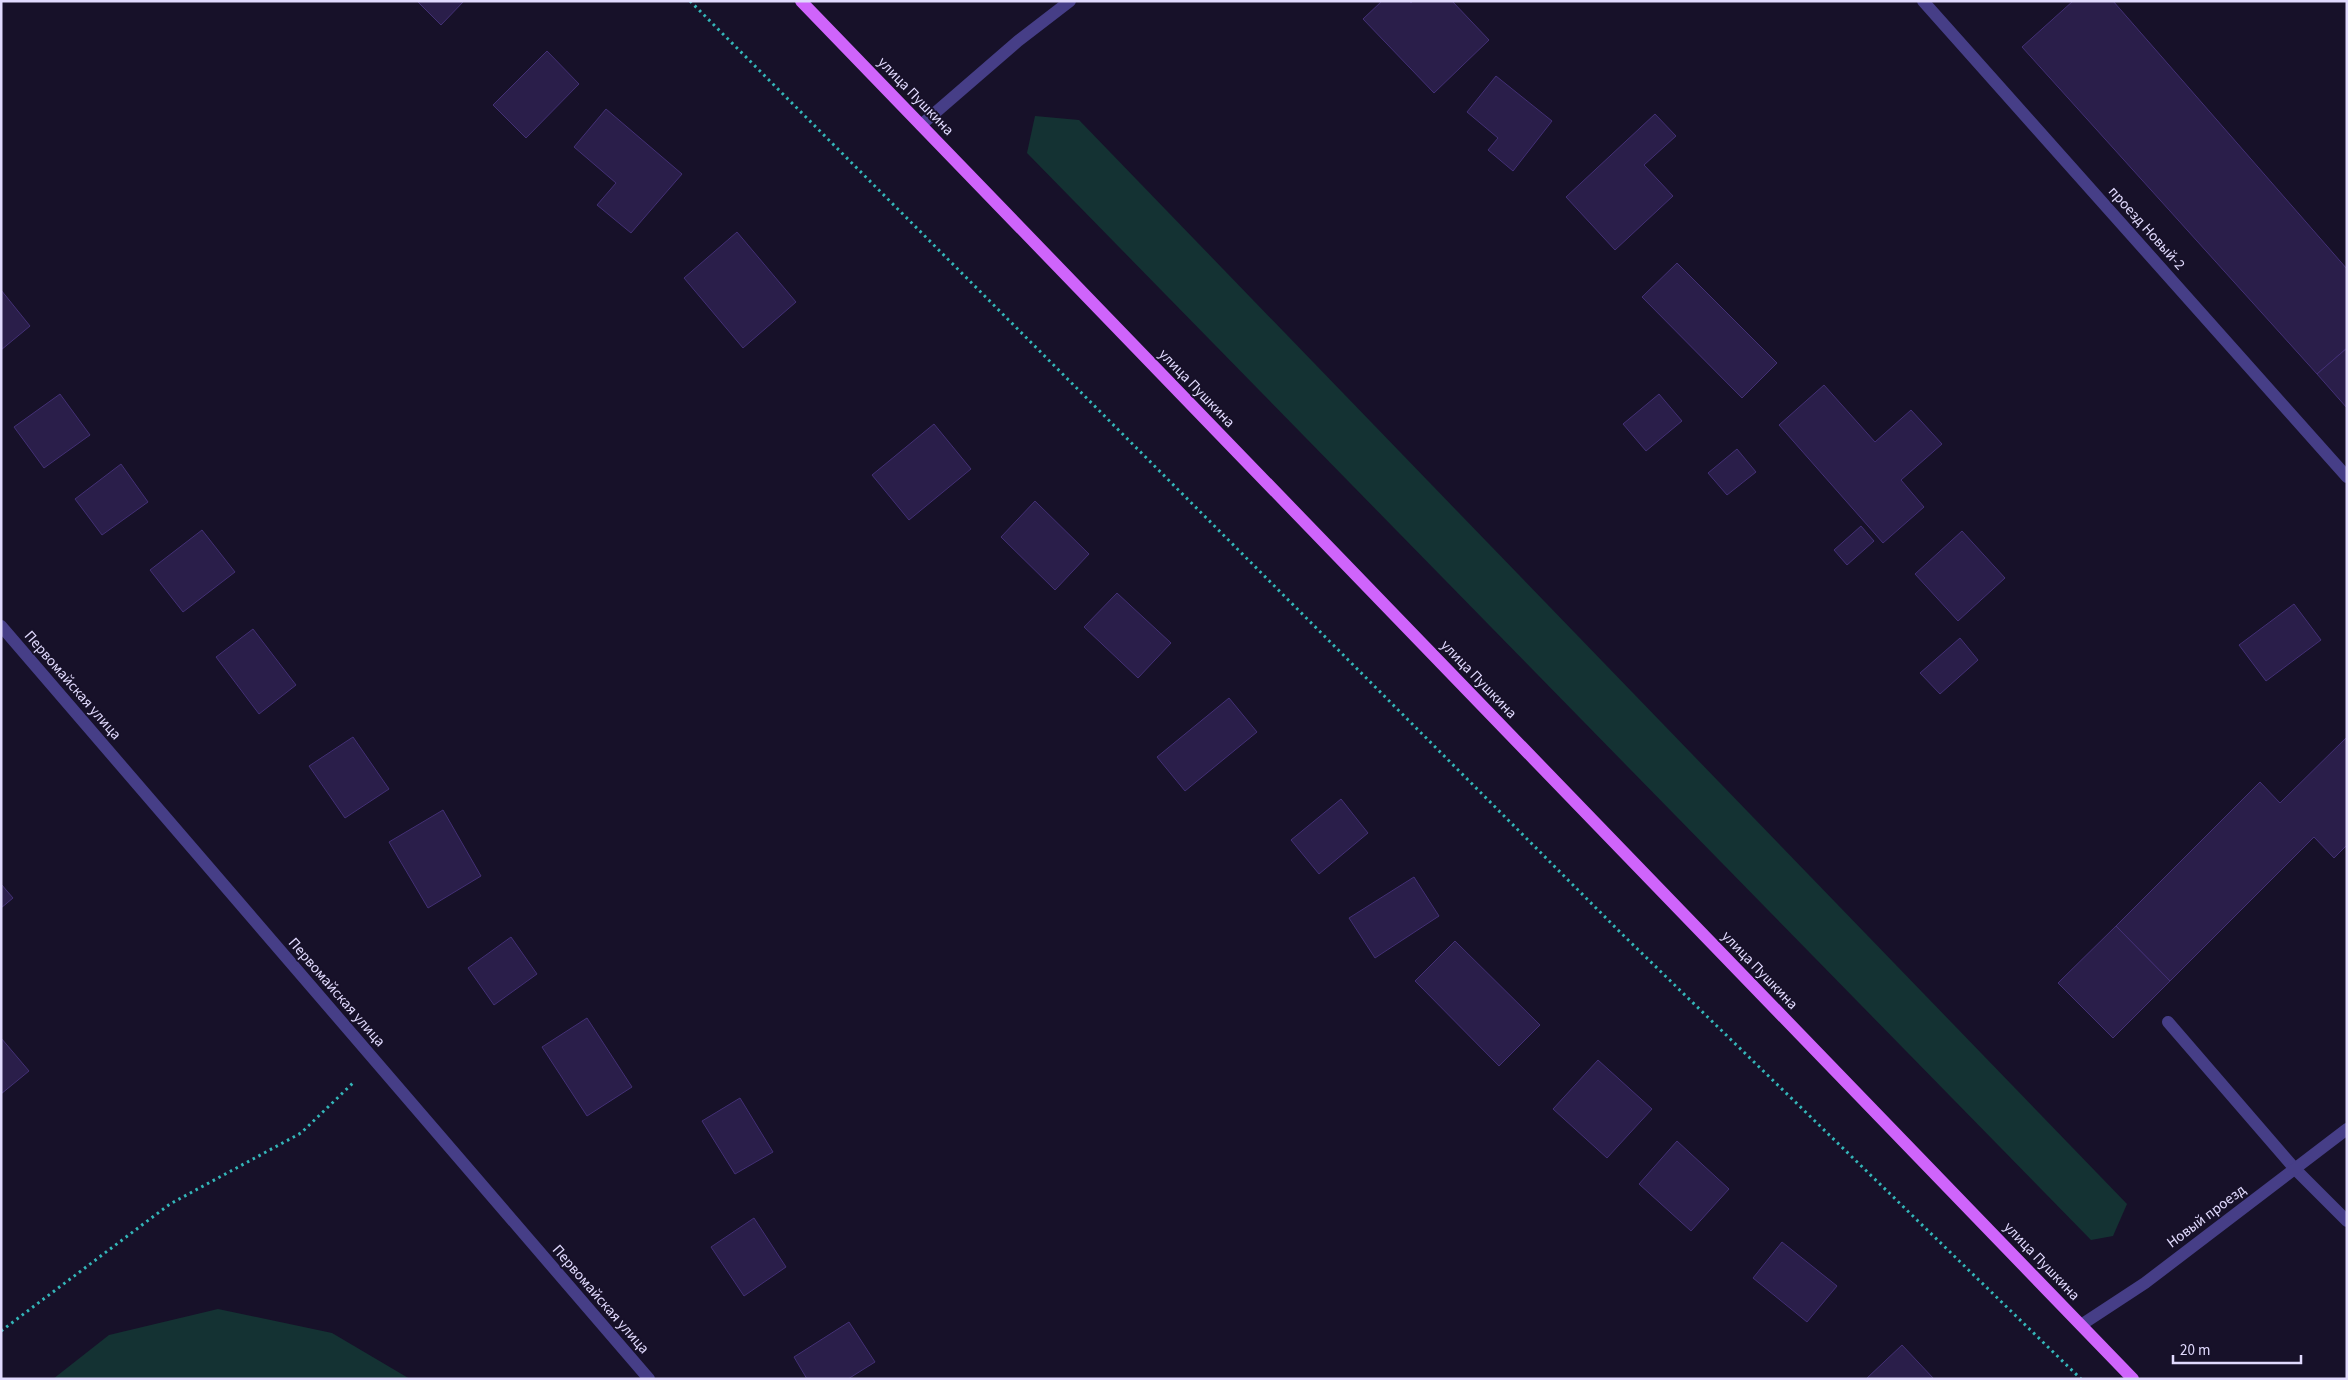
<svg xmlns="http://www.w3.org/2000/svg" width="2348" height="1380" font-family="'Source Sans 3',sans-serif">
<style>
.green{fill:#143233}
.building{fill:#2a1e4a;stroke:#433075}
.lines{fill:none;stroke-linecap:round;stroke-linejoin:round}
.path{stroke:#34b6b9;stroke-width:3;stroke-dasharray:2.5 4;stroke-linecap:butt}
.minor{stroke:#463e87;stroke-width:12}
.major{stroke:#cf64fb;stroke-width:12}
.labels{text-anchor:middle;stroke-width:4;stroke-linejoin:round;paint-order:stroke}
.street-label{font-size:15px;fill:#e1dafe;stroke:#171129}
</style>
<rect width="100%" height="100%" fill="#171129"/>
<g class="green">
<polygon points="1035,116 1079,120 2127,1204 2113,1236 2091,1240 1027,153"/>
<polygon points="218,1309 332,1333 410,1379 53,1379 109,1335"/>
</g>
<g class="building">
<polygon points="417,1 464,1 441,25"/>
<polygon points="1382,1 1409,1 1411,3 1413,1 1452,1 1489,40 1434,93 1363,19"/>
<polygon points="2073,1 2113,1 2347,269 2347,348 2317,374 2022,47"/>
<polygon points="547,51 579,84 526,138 493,105"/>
<polygon points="1496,76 1552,121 1513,171 1488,150 1498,138 1467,112"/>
<polygon points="606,109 682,174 631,233 597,205 616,183 574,147"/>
<polygon points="1655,114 1676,136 1644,165 1673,196 1615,250 1566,197"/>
<polygon points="737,232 796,302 743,348 684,278"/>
<polygon points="1677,263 1777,363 1742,398 1642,297"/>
<polygon points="1,290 30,326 1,350"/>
<polygon points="2347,348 2347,408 2317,374"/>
<polygon points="1824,385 1875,442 1911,410 1942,444 1901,480 1924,507 1883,543 1779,425"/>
<polygon points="60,394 90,435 44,468 14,427"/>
<polygon points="1659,394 1682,421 1646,451 1623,424"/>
<polygon points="934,424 971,469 909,520 872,475"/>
<polygon points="1737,449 1756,472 1727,495 1708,473"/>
<polygon points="121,464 148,502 102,535 75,499"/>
<polygon points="1035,501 1089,554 1055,590 1001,537"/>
<polygon points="1861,526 1874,541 1847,565 1834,550"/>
<polygon points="202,530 235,572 183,612 150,570"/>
<polygon points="1962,531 2005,578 1958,621 1915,574"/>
<polygon points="1117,593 1171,643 1138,678 1084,627"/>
<polygon points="2294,604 2321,640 2266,681 2239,645"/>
<polygon points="253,629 296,685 259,714 216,657"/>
<polygon points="1960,638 1978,660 1940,694 1920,673"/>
<polygon points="1229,698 1257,732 1185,791 1157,757"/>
<polygon points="353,737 389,789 345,818 309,766"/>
<polygon points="2347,737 2347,845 2334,858 2314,837 2170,981 2116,926 2260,782 2280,803"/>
<polygon points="1341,799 1368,833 1319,874 1291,840"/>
<polygon points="443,810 481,876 428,908 389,842"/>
<polygon points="1414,877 1439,916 1375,958 1349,918"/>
<polygon points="1,884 13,898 1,908"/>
<polygon points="2116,926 2170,981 2113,1038 2058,983"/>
<polygon points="511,937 537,974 494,1005 468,968"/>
<polygon points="1455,941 1540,1025 1499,1066 1415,981"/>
<polygon points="587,1018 632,1087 587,1116 542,1047"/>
<polygon points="1,1038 29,1071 1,1094"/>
<polygon points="1598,1060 1652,1109 1607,1158 1553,1109"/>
<polygon points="740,1098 773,1152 735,1174 702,1121"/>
<polygon points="1677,1141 1729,1189 1691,1231 1639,1184"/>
<polygon points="754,1218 786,1267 744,1296 711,1247"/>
<polygon points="1782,1242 1837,1286 1807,1322 1753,1278"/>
<polygon points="849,1322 875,1362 848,1379 807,1379 794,1357"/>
<polygon points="1902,1345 1934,1379 1866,1379"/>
</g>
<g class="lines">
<g class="path">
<polyline points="690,1 1622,934 2081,1379"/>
<polyline points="1,1331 170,1204 301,1133 354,1082"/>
</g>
<g class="minor">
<polyline points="1923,1 2347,477"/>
<polyline points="921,125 1018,41 1070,1"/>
<polyline points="1,626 649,1379"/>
<polyline points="2168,1022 2295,1169 2347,1221"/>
<polyline points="2081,1325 2145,1283 2347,1129"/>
</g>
<polyline class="major" points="801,1 2133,1379"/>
</g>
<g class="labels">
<g class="street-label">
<text transform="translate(916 96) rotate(46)" y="5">улица Пушкина</text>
<text transform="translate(2147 228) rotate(48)" y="5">проезд Новый-2</text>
<text transform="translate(1197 388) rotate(46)" y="5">улица Пушкина</text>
<text transform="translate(1479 679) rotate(46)" y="5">улица Пушкина</text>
<text transform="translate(73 685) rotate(49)" y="5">Первомайская улица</text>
<text transform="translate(1760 970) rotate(46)" y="5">улица Пушкина</text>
<text transform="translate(337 992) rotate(49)" y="5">Первомайская улица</text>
<text transform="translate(2206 1216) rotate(-37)" y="5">Новый проезд</text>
<text transform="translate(2042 1261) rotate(46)" y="5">улица Пушкина</text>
<text transform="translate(601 1299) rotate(49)" y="5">Первомайская улица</text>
</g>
</g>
<rect width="2348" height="1380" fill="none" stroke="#e1dafe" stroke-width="5"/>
<path d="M2173 1355v8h128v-8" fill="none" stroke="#e1dafe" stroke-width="2.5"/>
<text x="2180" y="1355" font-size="15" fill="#e1dafe" stroke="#171129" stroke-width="4" paint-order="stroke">20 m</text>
</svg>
